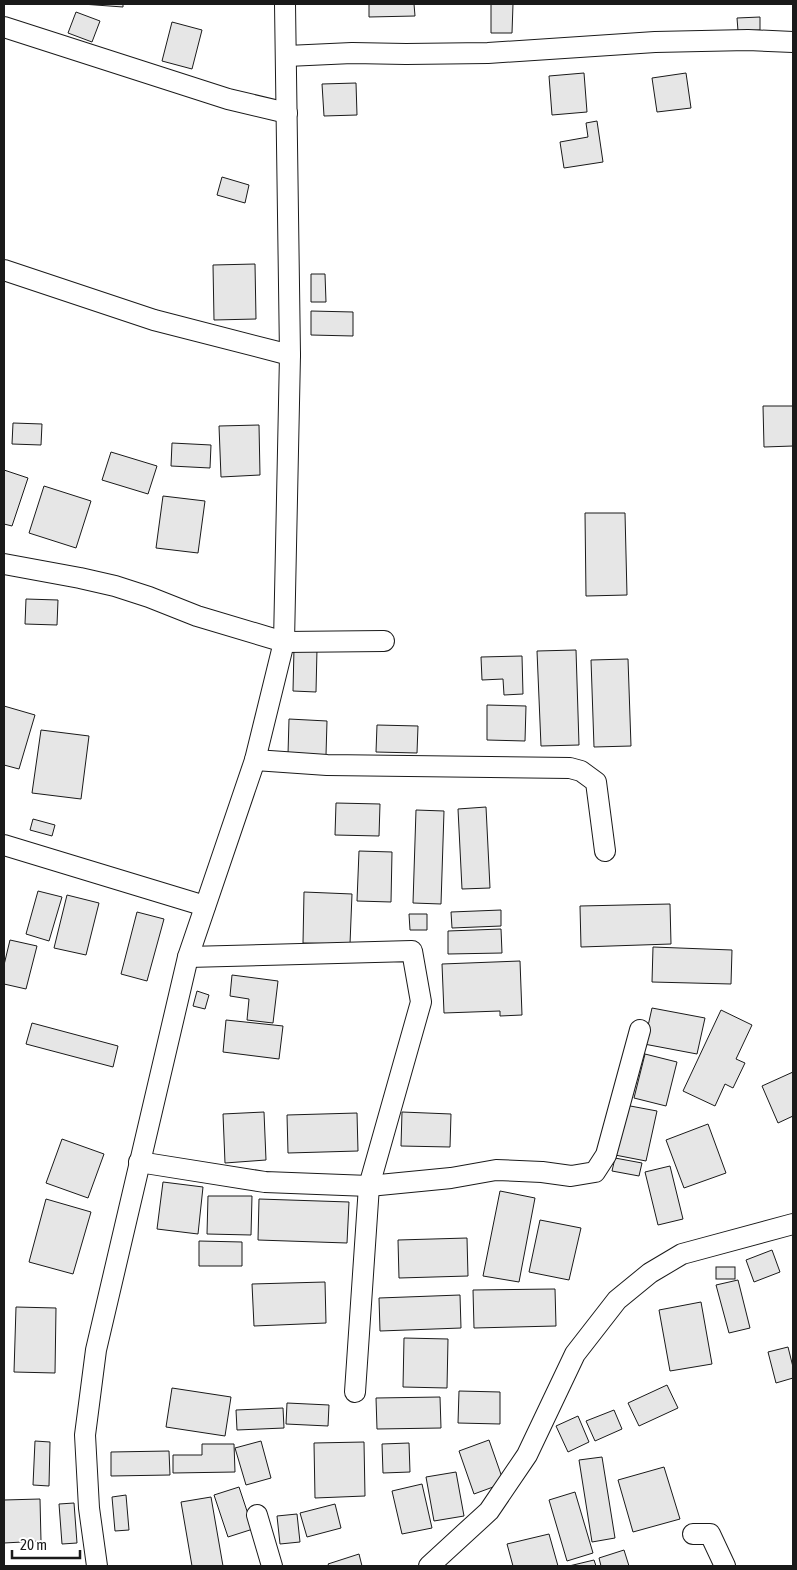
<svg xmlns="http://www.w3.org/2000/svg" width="797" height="1570" font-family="'Asap Condensed',sans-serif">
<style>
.building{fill:#e6e6e6;stroke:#1a1a1a}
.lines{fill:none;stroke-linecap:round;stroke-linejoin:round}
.street-casing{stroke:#1a1a1a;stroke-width:22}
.street{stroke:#fff;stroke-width:20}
</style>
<rect width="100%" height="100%" fill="#fff"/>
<g class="building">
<polygon points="82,4 123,4 123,7"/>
<polygon points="369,4 414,4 415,16 369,17"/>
<polygon points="491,4 513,4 512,33 491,33"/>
<polygon points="76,12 100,21 92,42 68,33"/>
<polygon points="760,17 760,30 738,31 737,18"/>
<polygon points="172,22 202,30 192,69 162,61"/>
<polygon points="584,73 587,112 552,115 549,76"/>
<polygon points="686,73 691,108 657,112 652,78"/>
<polygon points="356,83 357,115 324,116 322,84"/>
<polygon points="597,121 603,162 564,168 560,142 588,137 586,123"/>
<polygon points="222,177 249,185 245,203 217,195"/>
<polygon points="255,264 256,319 214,320 213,265"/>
<polygon points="311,274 325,274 326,302 311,302"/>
<polygon points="311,311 353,312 353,336 311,335"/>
<polygon points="763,406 793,406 793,446 764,447"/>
<polygon points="13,423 42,424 41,445 12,444"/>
<polygon points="259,425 260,475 221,477 219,426"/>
<polygon points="172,443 211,445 210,468 171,466"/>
<polygon points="111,452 157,466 148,494 102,480"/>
<polygon points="4,470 28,478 12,526 4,524"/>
<polygon points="44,486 91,501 76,548 29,533"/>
<polygon points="163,496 205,501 198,553 156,548"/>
<polygon points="585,513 625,513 627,595 586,596"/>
<polygon points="26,599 58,600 57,625 25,624"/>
<polygon points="294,648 317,649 316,692 293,691"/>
<polygon points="576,650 579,745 541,746 537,651"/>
<polygon points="522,656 523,694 504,695 503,679 482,680 481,657"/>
<polygon points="628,659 631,746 594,747 591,660"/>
<polygon points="487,705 526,706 525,741 487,740"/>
<polygon points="4,706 35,715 19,769 4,765"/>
<polygon points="289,719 327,721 326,755 288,754"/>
<polygon points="377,725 418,726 417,753 376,752"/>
<polygon points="41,730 89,736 81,799 32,793"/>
<polygon points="336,803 380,804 379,836 335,835"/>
<polygon points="486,807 490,888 462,889 458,809"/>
<polygon points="416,810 444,811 441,904 413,903"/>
<polygon points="33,819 55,825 52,836 30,830"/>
<polygon points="359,851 392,852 391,902 357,901"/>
<polygon points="38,891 62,897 49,941 26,934"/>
<polygon points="304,892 352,894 350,944 303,943"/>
<polygon points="67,895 99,903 86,955 54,948"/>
<polygon points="670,904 671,944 581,947 580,906"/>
<polygon points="501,910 501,926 452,928 451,912"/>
<polygon points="137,912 164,919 147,981 121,974"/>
<polygon points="409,914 427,914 427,930 410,930"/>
<polygon points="501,929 502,953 448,954 448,931"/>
<polygon points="10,940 37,946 26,989 4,984 4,965"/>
<polygon points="653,947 732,950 731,984 652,982"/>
<polygon points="520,961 522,1015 500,1016 500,1011 444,1013 442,964"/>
<polygon points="232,975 278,981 273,1023 247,1020 249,999 230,996"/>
<polygon points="197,991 209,995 205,1009 193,1006"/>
<polygon points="652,1008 705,1018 697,1054 644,1044"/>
<polygon points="721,1010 752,1025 736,1059 745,1063 733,1088 725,1084 715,1106 683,1091"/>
<polygon points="226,1020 283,1026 279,1059 223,1052"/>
<polygon points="32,1023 118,1046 113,1067 26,1044"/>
<polygon points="645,1054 677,1062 666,1106 634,1098"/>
<polygon points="793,1072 793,1116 778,1123 762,1086"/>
<polygon points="625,1105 657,1111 646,1161 615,1155"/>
<polygon points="264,1112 266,1160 225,1163 223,1114"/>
<polygon points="402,1112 451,1114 450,1147 401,1146"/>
<polygon points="357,1113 358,1151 288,1153 287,1115"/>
<polygon points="708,1124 726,1173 684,1188 666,1140"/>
<polygon points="62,1139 104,1154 88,1198 46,1183"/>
<polygon points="615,1158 642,1163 639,1176 612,1171"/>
<polygon points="670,1166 683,1219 658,1225 645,1172"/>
<polygon points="163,1182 203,1187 198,1234 157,1229"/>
<polygon points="500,1191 535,1198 519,1282 483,1276"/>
<polygon points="208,1196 252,1196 251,1235 207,1234"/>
<polygon points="46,1199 91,1212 73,1274 29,1262"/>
<polygon points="259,1199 349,1202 347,1243 258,1240"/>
<polygon points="540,1220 581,1228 569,1280 529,1272"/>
<polygon points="467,1238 468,1276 399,1278 398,1240"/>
<polygon points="199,1241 242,1242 242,1266 199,1266"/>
<polygon points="772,1250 780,1272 754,1282 746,1260"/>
<rect x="716" y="1267" width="19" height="12"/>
<polygon points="738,1280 750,1328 729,1333 716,1285"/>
<polygon points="325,1282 326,1323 254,1326 252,1284"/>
<polygon points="555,1289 556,1326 474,1328 473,1290"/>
<polygon points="460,1295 461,1328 380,1331 379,1298"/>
<polygon points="701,1302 712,1364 670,1371 659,1310"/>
<polygon points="16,1307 56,1308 55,1373 14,1372"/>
<polygon points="404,1338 448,1339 447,1388 403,1387"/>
<polygon points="788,1347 793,1367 793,1378 776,1383 768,1352"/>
<polygon points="667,1385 678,1408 639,1426 628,1403"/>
<polygon points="172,1388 231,1397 225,1436 166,1427"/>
<polygon points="459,1391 500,1392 500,1424 458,1423"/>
<polygon points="440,1397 441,1428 377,1429 376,1398"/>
<polygon points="287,1403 329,1405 328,1426 286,1424"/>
<polygon points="283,1408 284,1428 237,1430 236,1410"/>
<polygon points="614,1410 622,1429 595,1441 586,1421"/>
<polygon points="578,1416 589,1442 568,1452 556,1426"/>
<polygon points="489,1440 504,1483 474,1494 459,1451"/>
<polygon points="35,1441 50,1442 49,1486 33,1485"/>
<polygon points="261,1441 271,1478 246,1485 235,1448"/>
<polygon points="364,1442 365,1496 315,1498 314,1443"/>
<polygon points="409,1443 410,1472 383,1473 382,1444"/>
<polygon points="202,1444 234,1444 235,1472 173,1473 173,1455 202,1455"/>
<polygon points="169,1451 170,1475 111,1476 111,1452"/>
<polygon points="602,1457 615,1538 592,1542 579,1460"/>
<polygon points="664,1467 680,1519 633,1532 618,1480"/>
<polygon points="456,1472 464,1516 434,1521 426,1477"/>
<polygon points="422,1484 432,1528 402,1534 392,1491"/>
<polygon points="239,1487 253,1529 228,1537 214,1495"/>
<polygon points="575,1492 593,1553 567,1561 549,1500"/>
<polygon points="126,1495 129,1530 115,1531 112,1497"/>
<polygon points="211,1497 223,1566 192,1566 181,1502"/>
<polygon points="40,1499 41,1541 4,1543 4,1500"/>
<polygon points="74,1503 77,1543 62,1544 59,1504"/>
<polygon points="335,1504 341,1528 307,1537 300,1513"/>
<polygon points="297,1514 300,1542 280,1544 277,1516"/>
<polygon points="549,1534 558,1566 513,1566 507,1544"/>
<polygon points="624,1550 629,1566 601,1566 599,1558"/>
<polygon points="359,1554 362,1566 329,1566 328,1564"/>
<polygon points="594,1560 596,1566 569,1566"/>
</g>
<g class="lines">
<g class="street-casing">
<g id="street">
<polyline points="4,27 228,99 287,113"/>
<polyline points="287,56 352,53 406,54 488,53 655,42 748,40 793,42"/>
<polyline points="4,270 154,320 290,355"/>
<polyline points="4,564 80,578 115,586 149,597 197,616 284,642 384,641"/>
<polyline points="255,760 327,765 570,768 581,771 596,782 605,851"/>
<polyline points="4,845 205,906"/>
<polyline points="188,957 412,951 421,1002 369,1186 355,1392"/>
<polyline points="139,1162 265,1182 369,1186 451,1178 496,1170 542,1172 571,1176 595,1172 606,1155 640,1030"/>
<polyline points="257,1515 272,1566"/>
<polyline points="693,1534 710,1534 725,1566"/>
<polyline points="97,1566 89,1508 85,1435 96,1350 188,957 255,760 284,642 290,355 285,4"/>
<polyline points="429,1566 489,1511 527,1455 575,1354 617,1300 650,1273 682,1254 793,1224"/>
</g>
</g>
<use href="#street" class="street"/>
</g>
<rect width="797" height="1570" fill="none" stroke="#1a1a1a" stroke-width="10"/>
<path d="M12 1550v8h68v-8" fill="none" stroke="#1a1a1a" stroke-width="2.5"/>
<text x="20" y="1550" font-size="15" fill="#1a1a1a" stroke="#ffffff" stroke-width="4" paint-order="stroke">20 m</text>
</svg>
